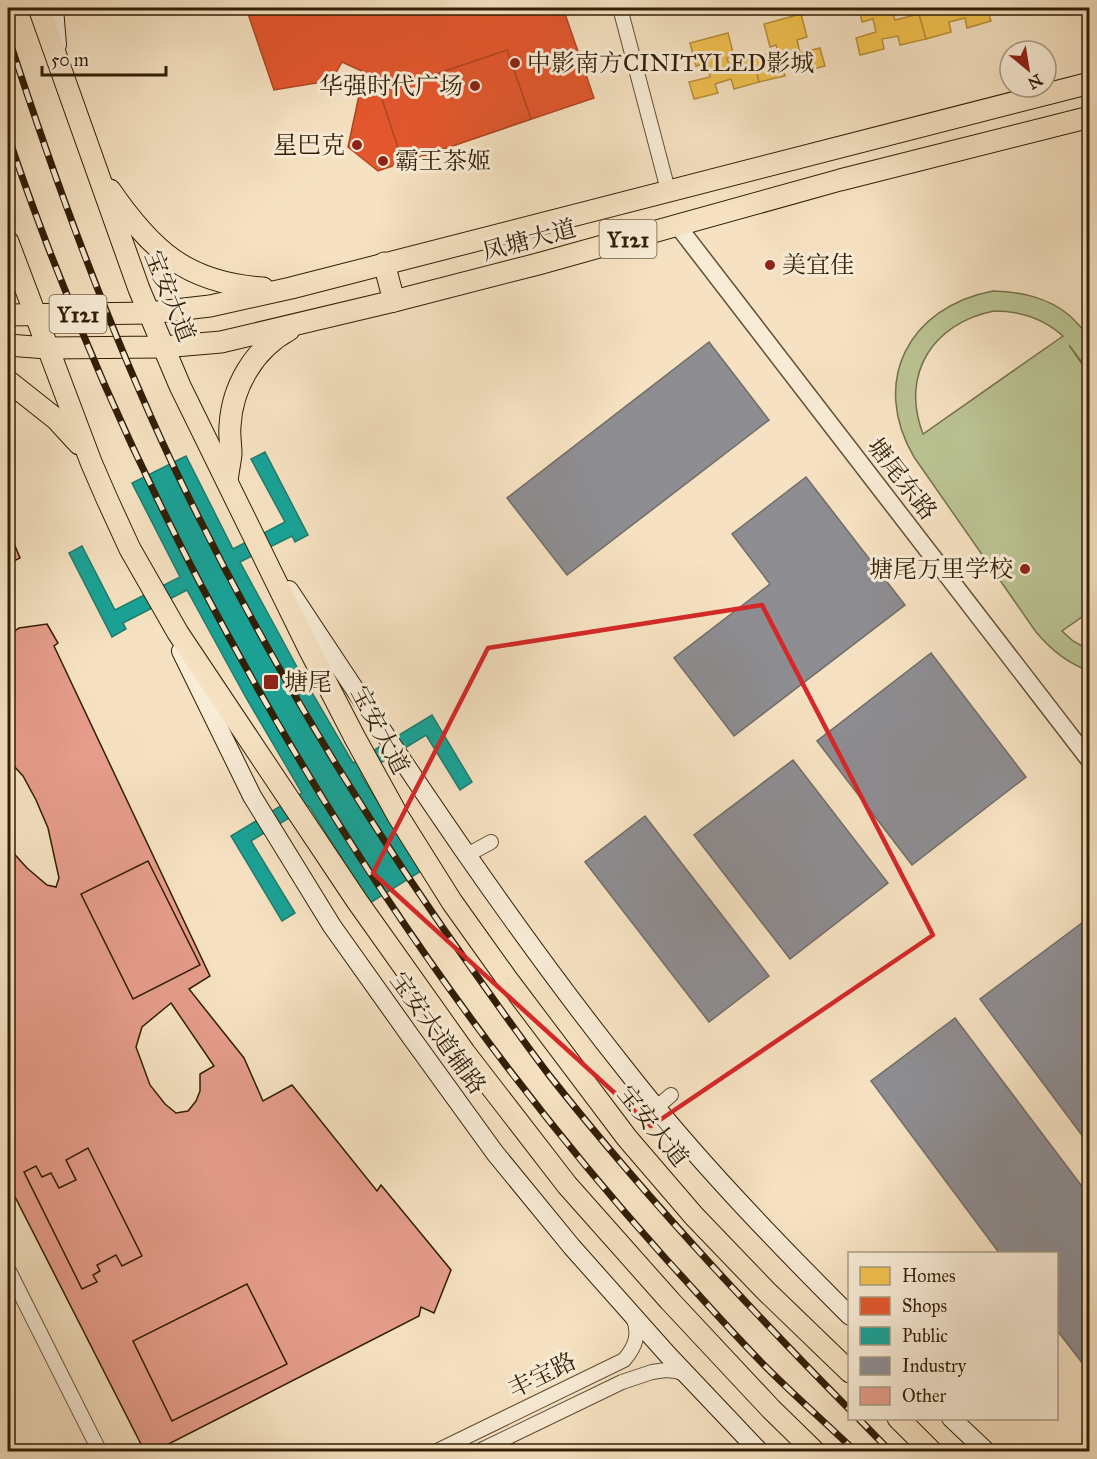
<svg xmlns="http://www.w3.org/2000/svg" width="1097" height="1459" font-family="'IM FELL Great Primer','Noto Serif SC',serif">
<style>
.green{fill:#bbc494;stroke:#76714c;stroke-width:1.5;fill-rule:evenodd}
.homes{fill:#f2c14e;stroke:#b89038;stroke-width:1.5}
.shops{fill:#e4572e;stroke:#ae4622;stroke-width:1.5}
.public{fill:#17a398;stroke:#1f7b6c;stroke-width:1.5}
.industry{fill:#8d8d92;stroke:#716c68;stroke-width:1.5}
.building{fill:#e69d8b;stroke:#311e05;stroke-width:1.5;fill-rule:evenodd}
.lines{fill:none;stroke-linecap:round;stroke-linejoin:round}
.minor-casing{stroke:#624f34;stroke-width:16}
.tertiary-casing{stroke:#624f34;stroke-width:19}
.secondary-casing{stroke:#311e05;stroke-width:20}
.primary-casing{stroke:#311e05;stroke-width:23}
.minor{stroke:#f9ecd7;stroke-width:14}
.tertiary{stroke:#f9ecd7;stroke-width:16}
.secondary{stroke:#f9ecd7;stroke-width:18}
.primary{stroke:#f6e2c2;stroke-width:21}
.rail-casing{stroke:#311e05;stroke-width:7}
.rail{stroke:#f9ecd7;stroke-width:4.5;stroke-dasharray:14;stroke-linecap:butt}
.marked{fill:none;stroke:#d62828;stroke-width:4.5;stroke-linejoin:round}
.poi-dot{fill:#8f2418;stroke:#f9ecd7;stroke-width:2}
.labels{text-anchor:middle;stroke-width:6;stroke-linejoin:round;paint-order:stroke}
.shield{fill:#f9ecd7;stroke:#6d5c44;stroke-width:1.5}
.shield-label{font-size:22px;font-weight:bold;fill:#311e05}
.poi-label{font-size:24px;fill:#311e05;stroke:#f9ecd7;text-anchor:start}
.street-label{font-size:24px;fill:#311e05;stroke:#f9ecd7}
</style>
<rect width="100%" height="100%" fill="#f6e2c2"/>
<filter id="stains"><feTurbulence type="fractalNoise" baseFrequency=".00333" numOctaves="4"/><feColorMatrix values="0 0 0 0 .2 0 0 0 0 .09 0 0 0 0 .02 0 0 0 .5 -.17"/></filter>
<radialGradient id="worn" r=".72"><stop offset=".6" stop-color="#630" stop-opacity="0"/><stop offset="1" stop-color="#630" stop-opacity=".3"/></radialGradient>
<path class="green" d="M993 291C1021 292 1047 297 1069 315 1076 321 1083 331 1089 335V372L1069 345 1089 374V612L1062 631 1073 641 1089 650V671C1067 663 1051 650 1036 632L914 457C870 382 908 307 993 291ZM994 311C1021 311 1043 318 1063 336L923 434C900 374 933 323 994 311Z"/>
<g class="homes">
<polygon points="859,8 899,8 900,12 893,14 895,20 919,14 926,39 900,45 898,36 882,39 884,49 860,55 856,38 876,32 873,19 862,22"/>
<polygon points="944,8 966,8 966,9 987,8 991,21 967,28 965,18 949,22 951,32 926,39 919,14"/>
<polygon points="1025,8 1050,8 1027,15"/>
<polygon points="801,14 807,37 797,40 800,53 820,48 825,66 801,72 799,62 782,66 785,76 759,82 753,58 778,51 776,45 770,47 764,24"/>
<polygon points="728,33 734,56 727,58 729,64 753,58 759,82 734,89 731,79 715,84 718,93 694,99 689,82 710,77 707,63 696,66 690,43"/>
</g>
<g class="shops">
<polygon points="246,8 563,8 594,98 378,171 348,147 364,72 342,62 333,78 328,81 274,90"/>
<polygon points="507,50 531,119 403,163 380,93"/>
</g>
<polygon class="public" points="265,452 308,535 295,542 292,536 240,562 297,667 353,763 432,715 472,782 460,790 426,735 361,775 421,871 370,903 309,806 251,841 295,913 282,921 231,836 302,793 245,696 187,590 123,623 126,629 112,637 69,553 82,546 115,610 180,577 132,483 186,456 233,549 285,522 251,459"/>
<g class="industry">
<polygon points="709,342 769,420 567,575 507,498"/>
<polygon points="806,477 905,605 734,736 674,658 770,584 732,534"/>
<polygon points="931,653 1026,777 912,865 817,741"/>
<polygon points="793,760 888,883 790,959 694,835"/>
<polygon points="645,816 769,976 709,1022 585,862"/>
<polygon points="1090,917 1090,1146 980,999"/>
<polygon points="955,1018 1090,1197 1090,1373 1056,1329 1056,1254 1000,1254 871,1081"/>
</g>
<g class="building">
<polygon points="8,529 20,558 8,564"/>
<path d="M47 624 58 643 54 646 210 976 189 989 244 1058 263 1101 292 1085 377 1191 381 1185 451 1270 434 1313 421 1307 419 1316 153 1452H145L8 1183V847L27 868 47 885 56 887 59 878 48 828 36 800 23 776 12 764 8 763V636L19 628ZM171 1003 214 1066 200 1074V1091L196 1101 188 1111 176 1113 165 1104 150 1085 136 1047 142 1027Z"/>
<polygon points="148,861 200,965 133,999 81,894"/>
<polygon points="88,1148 142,1256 122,1266 116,1255 97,1265 100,1271 93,1275 97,1282 82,1289 24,1172 36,1166 42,1177 51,1173 59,1188 76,1180 66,1160"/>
<polygon points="247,1284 287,1364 172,1421 133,1341"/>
</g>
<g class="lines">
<g class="minor-casing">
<g id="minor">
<polyline points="620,8 668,190"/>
<polyline points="467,855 491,842"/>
<polyline points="657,1107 671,1095"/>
<polyline points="8,1269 100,1452"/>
<path d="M435 1452 624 1360C636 1346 640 1334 633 1317"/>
<polyline points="477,1452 622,1382 652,1372 666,1370 676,1371 687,1375"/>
</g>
</g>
<g class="tertiary-casing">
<polyline id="tertiary" points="677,225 1090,761"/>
</g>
<g class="secondary-casing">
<g id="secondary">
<polyline points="54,8 57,45"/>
<path d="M289 590C397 753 504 917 626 1070 694 1157 772 1238 850 1316"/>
<polyline points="181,651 252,796 332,926 411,1037 495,1153 572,1247 668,1355 760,1452"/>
<polyline points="951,1418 987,1452"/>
</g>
</g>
<g class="primary-casing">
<g id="primary">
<polyline points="39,8 139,289 180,386 309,649 355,738 398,816 452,902 507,979 627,1138 694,1216 766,1291 850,1372"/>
<path d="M110 190C152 251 187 283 263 288"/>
<polyline points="8,242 91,462 107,499 130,549 178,633 357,901 465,1053 567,1185 670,1301 771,1409 815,1452"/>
<polyline points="384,263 394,301"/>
<polyline points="8,315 149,313 210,306 291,288 1090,83"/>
<polyline points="8,345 47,348 163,347 221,342 394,301 538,264 840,180 1090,117"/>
<polyline points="8,381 56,419 79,444"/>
<path d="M227 481C228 472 230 463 231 454 231 444 229 435 230 426 232 387 254 349 289 330"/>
<polyline points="898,1418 932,1452"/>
</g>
</g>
<use href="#minor" class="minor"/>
<use href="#tertiary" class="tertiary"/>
<use href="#secondary" class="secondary"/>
<use href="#primary" class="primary"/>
<g class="rail-casing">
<g id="rail">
<path d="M8 36C55 181 107 325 172 463 259 645 364 820 482 983 504 1014 526 1045 549 1075 642 1193 744 1303 850 1410"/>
<path d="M8 135C20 173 34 210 48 247 93 364 144 477 202 587 331 831 482 1054 666 1259 700 1296 733 1334 769 1370 797 1398 827 1424 856 1452"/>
<polyline points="858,1418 891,1452"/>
</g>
</g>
<use href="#rail" class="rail"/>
</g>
<path class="marked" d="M762 605 933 935 651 1126 373 873 488 648Z"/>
<g class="poi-dot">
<circle cx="515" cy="63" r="6"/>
<circle cx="475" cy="86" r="6"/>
<circle cx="357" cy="145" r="6"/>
<circle cx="383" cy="161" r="6"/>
<circle cx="770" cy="265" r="6"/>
<circle cx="1025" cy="569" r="6"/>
<rect x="263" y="674" width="16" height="16" rx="3"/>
</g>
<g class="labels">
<g class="shield">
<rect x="599.5" y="220" width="57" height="38" rx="4.5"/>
<rect x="49.5" y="295" width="57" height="38" rx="4.5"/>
</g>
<g class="shield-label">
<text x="628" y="247">Y121</text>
<text x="78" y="322">Y121</text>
</g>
<g class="poi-label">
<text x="527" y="71">中影南方CINITYLED影城</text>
<text x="463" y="94" text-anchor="end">华强时代广场</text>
<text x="345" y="153" text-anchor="end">星巴克</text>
<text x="395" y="169">霸王茶姬</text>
<text x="782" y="273">美宜佳</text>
<text x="1013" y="577" text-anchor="end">塘尾万里学校</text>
<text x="284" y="690">塘尾</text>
</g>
<g class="street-label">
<text transform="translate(529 240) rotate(-15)" y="8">凤塘大道</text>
<text transform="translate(170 296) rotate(68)" y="8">宝安大道</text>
<text transform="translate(902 479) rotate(52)" y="8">塘尾东路</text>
<text transform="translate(380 730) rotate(62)" y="8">宝安大道</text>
<text transform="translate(438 1033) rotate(54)" y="8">宝安大道辅路</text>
<text transform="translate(653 1126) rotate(51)" y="8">宝安大道</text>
<text transform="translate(542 1375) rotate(-26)" y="8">丰宝路</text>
</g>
</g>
<rect width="1097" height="1459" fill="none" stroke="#f6e2c2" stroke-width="30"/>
<rect x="9" y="9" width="1079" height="1441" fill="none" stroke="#311e05" stroke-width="3"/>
<rect x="15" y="15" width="1067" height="1429" fill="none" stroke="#311e05" stroke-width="1.5"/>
<rect x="848" y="1252" width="210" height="168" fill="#f9ecd7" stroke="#a99a83" stroke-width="1.5"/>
<rect x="860" y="1267" width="30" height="18" fill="#f2c14e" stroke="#a99a83" stroke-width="1.5"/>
<text x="902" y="1282" font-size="18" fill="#311e05">Homes</text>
<rect x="860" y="1297" width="30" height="18" fill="#e4572e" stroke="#a99a83" stroke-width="1.5"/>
<text x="902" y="1312" font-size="18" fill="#311e05">Shops</text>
<rect x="860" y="1327" width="30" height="18" fill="#17a398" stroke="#a99a83" stroke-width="1.5"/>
<text x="902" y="1342" font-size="18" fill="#311e05">Public</text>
<rect x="860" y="1357" width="30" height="18" fill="#8d8d92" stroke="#a99a83" stroke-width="1.5"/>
<text x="902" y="1372" font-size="18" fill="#311e05">Industry</text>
<rect x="860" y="1387" width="30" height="18" fill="#e69d8b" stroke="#a99a83" stroke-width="1.5"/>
<text x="902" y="1402" font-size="18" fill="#311e05">Other</text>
<g transform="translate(1028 69) rotate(150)"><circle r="28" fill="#f9ecd7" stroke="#a99a83" stroke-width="1.5"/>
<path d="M0-4.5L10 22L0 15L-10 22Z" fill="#8f2418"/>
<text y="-9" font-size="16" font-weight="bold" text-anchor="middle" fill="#311e05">N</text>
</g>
<path d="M42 66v9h124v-9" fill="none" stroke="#311e05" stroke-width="3"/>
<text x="51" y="66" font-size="18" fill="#311e05" stroke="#f9ecd7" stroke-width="4.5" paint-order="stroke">50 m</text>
<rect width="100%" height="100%" filter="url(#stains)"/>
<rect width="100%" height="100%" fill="url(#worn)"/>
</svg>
